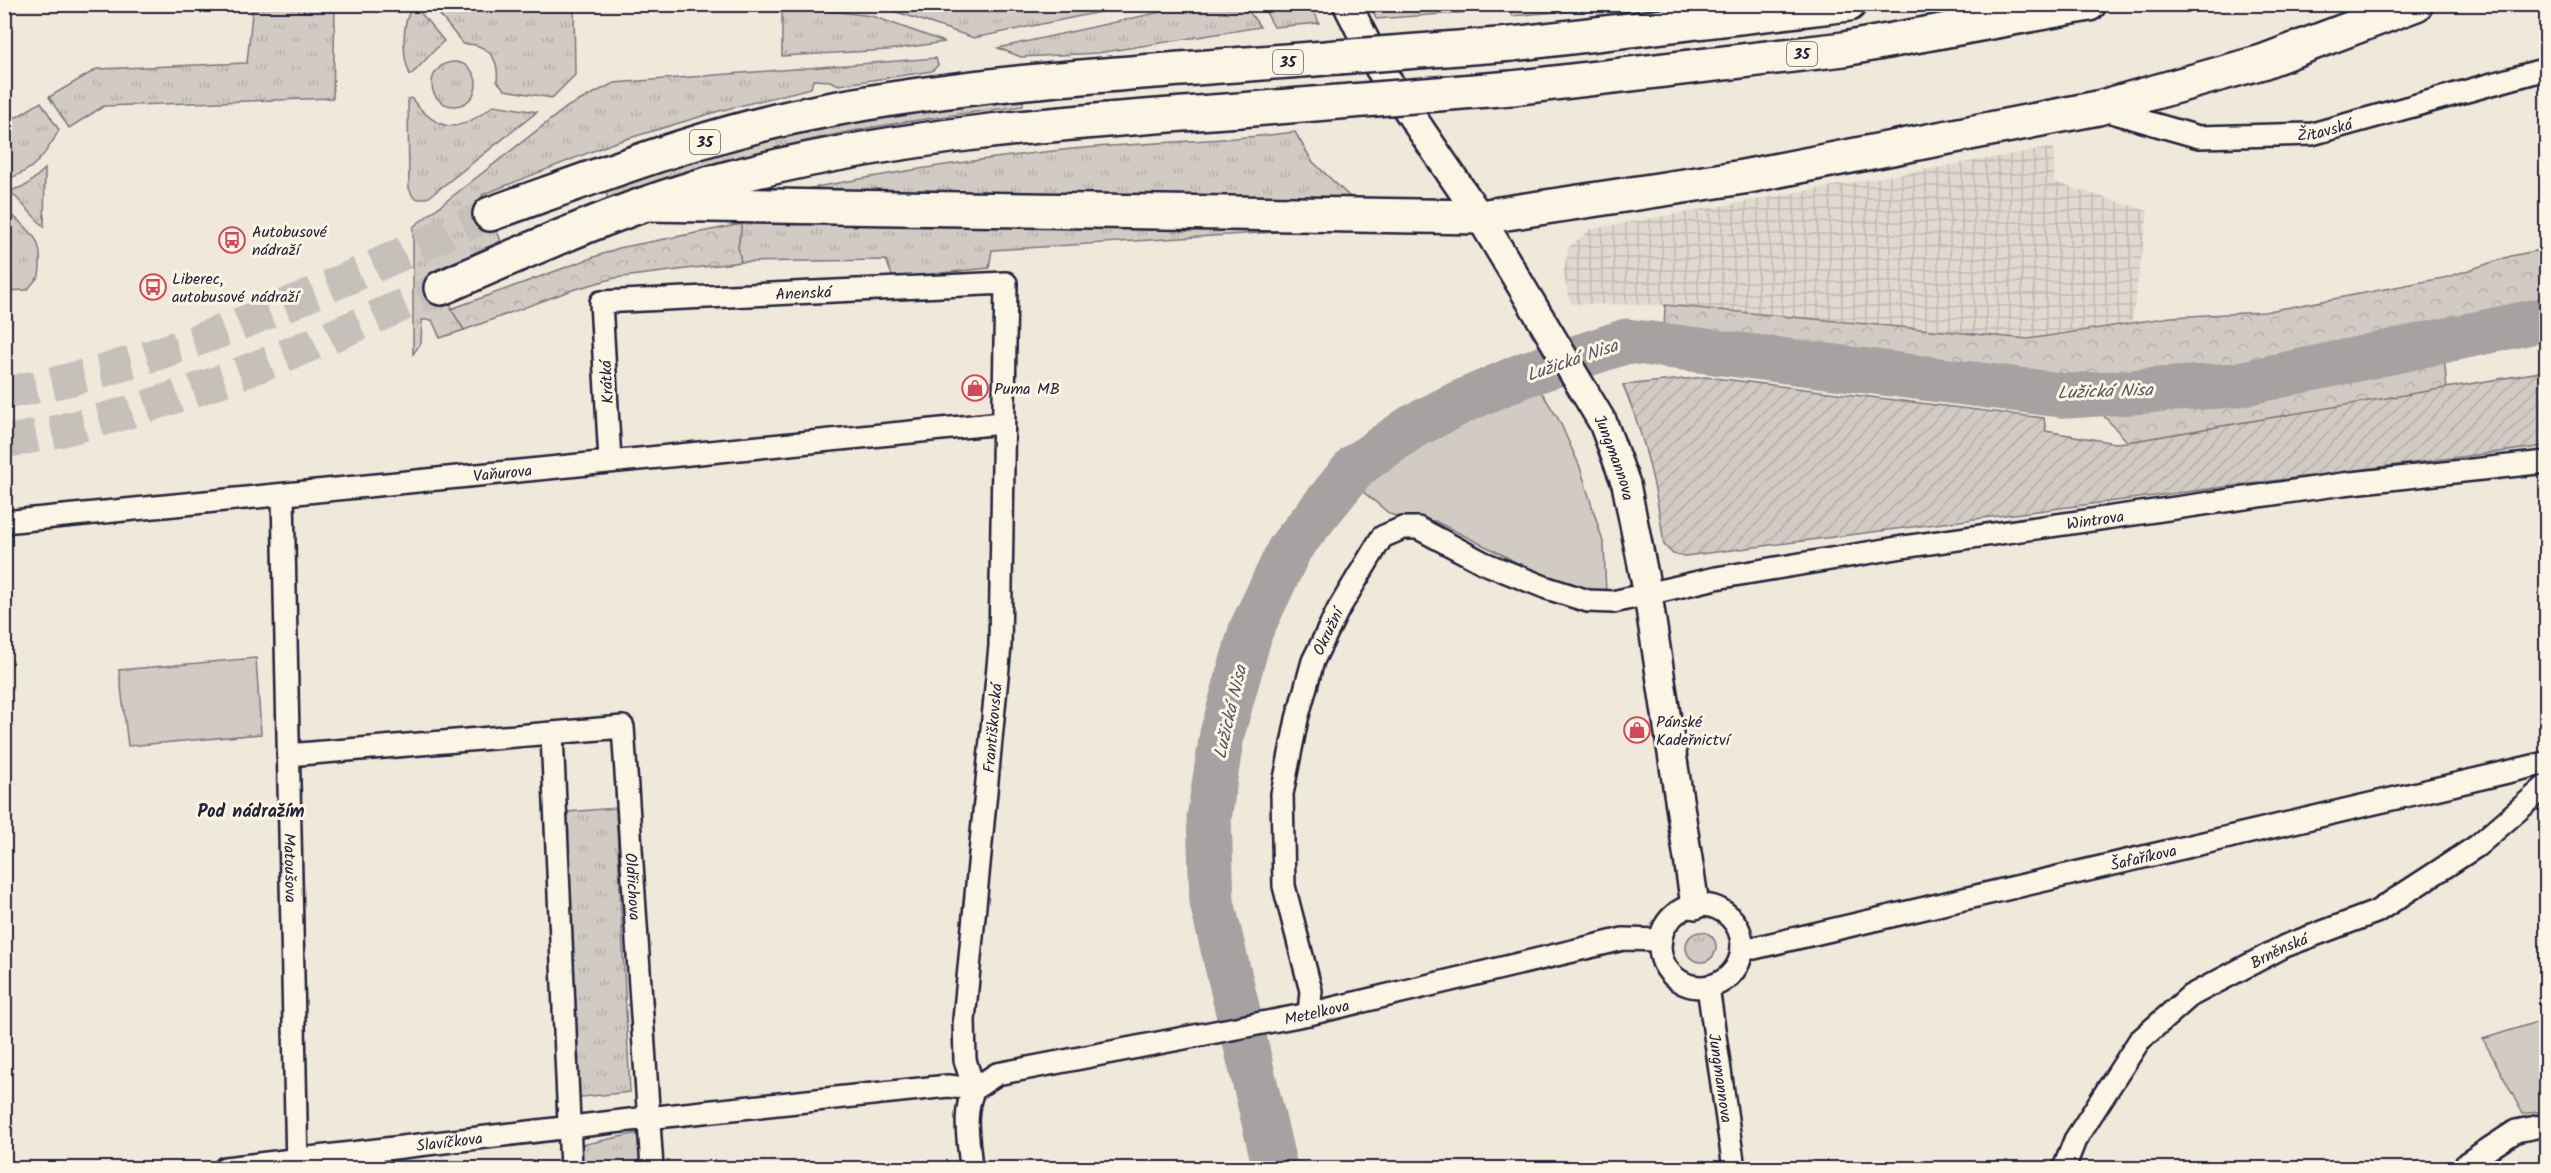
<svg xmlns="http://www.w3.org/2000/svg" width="2551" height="1173" font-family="Kalam,sans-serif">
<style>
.industrial{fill:url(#industrial-grid)}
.grass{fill:url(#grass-tufts);stroke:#7a767f;stroke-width:1.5}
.forest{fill:url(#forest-crowns);stroke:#7a767f;stroke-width:1.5}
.park{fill:#d1cbc3;stroke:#7a767f;stroke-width:1.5}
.garden{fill:url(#garden-furrows);stroke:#7a767f;stroke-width:1.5}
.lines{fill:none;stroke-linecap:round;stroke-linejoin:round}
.river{stroke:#a6a2a2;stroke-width:45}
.trunk-tunnel{stroke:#c6c0bb;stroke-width:33;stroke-dasharray:33 16;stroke-linecap:butt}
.minor-casing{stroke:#22223b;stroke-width:26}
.tertiary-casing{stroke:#22223b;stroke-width:32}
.trunk-casing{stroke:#22223b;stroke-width:38}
.minor{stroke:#fcf5e5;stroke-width:21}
.tertiary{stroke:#fcf5e5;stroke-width:27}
.trunk{stroke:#fcf5e5;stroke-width:33}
.trunk-bridge-casing{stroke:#22223b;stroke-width:38;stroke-linecap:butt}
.trunk-bridge{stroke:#fcf5e5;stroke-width:33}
.labels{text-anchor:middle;stroke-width:6;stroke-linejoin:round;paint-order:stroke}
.shield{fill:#fcf5e5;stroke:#63616e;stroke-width:1.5}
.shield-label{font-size:15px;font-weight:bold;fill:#22223b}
.street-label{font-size:16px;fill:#22223b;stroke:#fcf5e5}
.poi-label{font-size:16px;fill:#22223b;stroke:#fcf5e5;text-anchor:start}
.water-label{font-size:18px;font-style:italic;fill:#575564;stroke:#fcf5e5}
.neighbourhood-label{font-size:18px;font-weight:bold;fill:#22223b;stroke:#fcf5e5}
</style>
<defs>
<pattern id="industrial-grid" width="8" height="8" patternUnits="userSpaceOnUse" patternTransform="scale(1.5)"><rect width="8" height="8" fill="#e0d9cf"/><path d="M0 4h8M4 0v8" fill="none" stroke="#c0bab3"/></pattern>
<pattern id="grass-tufts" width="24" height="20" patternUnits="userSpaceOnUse" patternTransform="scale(1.5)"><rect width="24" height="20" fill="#d1cbc3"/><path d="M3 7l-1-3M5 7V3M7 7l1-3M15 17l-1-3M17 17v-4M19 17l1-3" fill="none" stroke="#b3aea8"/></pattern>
<pattern id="forest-crowns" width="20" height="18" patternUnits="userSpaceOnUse" patternTransform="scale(1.5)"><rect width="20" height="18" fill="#d1cbc3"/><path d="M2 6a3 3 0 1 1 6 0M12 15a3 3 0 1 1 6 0" fill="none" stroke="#b3aea8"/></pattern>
<pattern id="garden-furrows" width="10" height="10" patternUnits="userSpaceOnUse" patternTransform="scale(1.5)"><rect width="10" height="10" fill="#d1cbc3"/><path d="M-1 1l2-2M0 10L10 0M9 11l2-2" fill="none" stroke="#b3aea8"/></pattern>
</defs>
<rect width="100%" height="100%" fill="#efe8db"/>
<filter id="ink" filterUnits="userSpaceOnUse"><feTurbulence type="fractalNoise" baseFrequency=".0167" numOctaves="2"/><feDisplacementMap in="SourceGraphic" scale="12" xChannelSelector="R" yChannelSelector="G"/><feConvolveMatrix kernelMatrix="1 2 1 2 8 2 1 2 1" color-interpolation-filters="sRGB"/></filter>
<g filter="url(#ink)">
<polygon class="industrial" points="2054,147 2054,182 2148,211 2132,321 2028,339 1665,305 1571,304 1563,273 1569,247 1591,229"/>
<g class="grass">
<polygon points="253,4 335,5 333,98 104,106 69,128 49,97 97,69 247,63"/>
<polygon points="1197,4 1240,5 1246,7 1260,27 1098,53 1021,57 998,48"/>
<path d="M414 5 444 41C435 48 416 72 410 75 402 57 401 20 414 5Z"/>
<path d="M432 5H574L575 75 552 98 505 90 497 81C500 57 486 43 463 44Z"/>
<polygon points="782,5 872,16 945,42 888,50 782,56"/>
<polygon points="883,5 1134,5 974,38 885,8"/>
<polygon points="1262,5 1312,5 1319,23 1274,27"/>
<polygon points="1371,5 1372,4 1634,5 1512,16 1510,9 1376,19"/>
<polygon points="936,58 938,65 932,71 839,85 830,81 813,80 811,88 719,111 613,143 482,195 501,241 433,271 464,330 440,338 432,320 422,320 421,343 413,354 413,227 567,107 614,83"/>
<circle cx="454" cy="84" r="22"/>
<path d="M411 98C440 135 458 133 494 105L537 112 429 197 419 199 413 197 409 188 408 99Z"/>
<path d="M1023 101V106C955 115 886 123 819 138 747 153 678 175 608 201L606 192C676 167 747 143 820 129 886 116 955 107 1023 101Z"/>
<path d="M41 102 59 130C47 153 32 174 5 179V116L17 117Z"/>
<path d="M1295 132 1312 161 1351 198 1233 196 1155 198 801 190C888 173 975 159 1063 150 1140 142 1218 142 1295 132Z"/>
<polygon points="45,169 44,227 10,191 27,185"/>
<path d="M4 208C31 233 45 236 39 276L27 290 5 291Z"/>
<polygon points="758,218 1321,229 992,250 989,268 893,278 886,260 741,262 738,247 741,222"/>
<polygon points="616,808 630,1092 573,1098 567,812"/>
<circle cx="1701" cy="947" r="15"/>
<polygon points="638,1133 641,1168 582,1168 581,1145"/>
</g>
<g class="forest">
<polygon points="742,224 738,247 741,262 615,278 572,290 464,330 451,309 619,248"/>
<polygon points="2546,249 2546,305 2442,331 2447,390 2128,442 2074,384 1902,368 1664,334 1665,305 2028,339 2171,317 2264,312 2448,277 2511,256"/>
</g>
<g class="park">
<polygon points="1534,380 1559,420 1580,467 1604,545 1606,594 1562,588 1501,554 1435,521 1406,520 1390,514 1356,486 1413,438 1474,401"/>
<polygon points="256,658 261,734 128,746 119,670"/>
<polygon points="2546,1019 2546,1111 2523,1114 2483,1039"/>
</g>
<path class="garden" d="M2546 371V446L1685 556 1673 554 1664 545C1657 489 1645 437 1623 385L1706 377 2044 418 2046 431 2115 443 2128 442Z"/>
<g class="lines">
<polyline class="river" points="1275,1168 1212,902 1209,818 1222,734 1251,630 1290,548 1356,466 1412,427 1459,403 1523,375 1627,341 2068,396 2235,385 2546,319"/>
<g class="trunk-tunnel">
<path d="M4 393C175 364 333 284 490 214"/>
<path d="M4 442C158 415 299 351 441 288"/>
</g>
<g class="minor-casing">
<g id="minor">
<path id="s1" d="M2101 109 2199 137 2312 134 2546 69"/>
<path id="s2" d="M610 461 601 302 1006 283 1000 646 964 1020 965 1060 974 1089C962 1113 969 1142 971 1168"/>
<path id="s3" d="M283 496 297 1168"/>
<path id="s4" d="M4 522 1002 423"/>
<polyline points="552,734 571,1168"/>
<path id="s5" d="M288 755 623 727 652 1168"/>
<circle cx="1701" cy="946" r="41"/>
<path id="s6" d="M1742 947 1754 948 2546 763"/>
<path id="s7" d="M1708 987 1734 1168"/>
<path id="s8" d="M1309 1014 1311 991 1284 886 1282 794 1297 719 1313 661 1338 610 1382 537 1403 528H1418L1484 563 1547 588 1588 601 1613 602 1716 578 1903 547 2343 484 2546 462"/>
<path id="s9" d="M225 1168 647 1118 948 1086 974 1089 997 1074 1309 1014 1623 939 1661 940"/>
<path id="s10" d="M2064 1168 2075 1140 2139 1041 2190 996 2285 946 2376 912 2477 846 2546 786"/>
<polyline points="2464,1168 2467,1163 2516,1131 2546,1125"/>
</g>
</g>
<g class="tertiary-casing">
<g id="tertiary">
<path id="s11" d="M1347 4 1379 68 1480 217 1603 423 1626 484 1648 595 1695 905"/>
</g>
</g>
<g class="trunk-casing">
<g id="trunk">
<polyline points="1512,44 1849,4"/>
<polyline points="1512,88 1844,49 2089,4"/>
<polyline points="646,204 1480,217 1743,177 2098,108 2262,62 2416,4"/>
<path d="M490 214C600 175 712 131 828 110 996 78 1169 71 1338 57"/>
<path d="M441 288C535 247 630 204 729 178 896 134 1068 122 1240 110"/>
</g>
</g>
<use href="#minor" class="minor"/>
<use href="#tertiary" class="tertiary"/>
<use href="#trunk" class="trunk"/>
<g class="trunk-bridge-casing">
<g id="trunk-bridge">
<polyline points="1338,57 1512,44"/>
<polyline points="1240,110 1512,88"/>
</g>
</g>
<use href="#trunk-bridge" class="trunk-bridge"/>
</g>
</g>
<defs>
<g id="bus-ring" transform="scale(1.35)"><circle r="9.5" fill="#fcf5e5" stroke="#d1495b" stroke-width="1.5"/><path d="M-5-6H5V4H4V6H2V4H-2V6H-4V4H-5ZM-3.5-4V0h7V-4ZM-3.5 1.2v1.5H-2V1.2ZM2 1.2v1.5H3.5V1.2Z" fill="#d1495b"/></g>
<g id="shop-ring" transform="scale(1.35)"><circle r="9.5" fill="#fcf5e5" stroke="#d1495b" stroke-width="1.5"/><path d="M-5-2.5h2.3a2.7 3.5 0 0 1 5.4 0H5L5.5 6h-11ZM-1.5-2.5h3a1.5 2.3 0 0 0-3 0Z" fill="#d1495b"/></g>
</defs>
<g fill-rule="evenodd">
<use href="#bus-ring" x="232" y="240"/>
<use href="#bus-ring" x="153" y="287"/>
<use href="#shop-ring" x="975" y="388"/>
<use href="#shop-ring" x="1637" y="730"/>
</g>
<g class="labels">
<g class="shield">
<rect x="1787" y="42" width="30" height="24" rx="4.5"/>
<rect x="1273" y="50" width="30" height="24" rx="4.5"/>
<rect x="690" y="130" width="30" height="24" rx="4.5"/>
</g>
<g class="shield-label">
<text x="1802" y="59">35</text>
<text x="1288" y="67">35</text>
<text x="705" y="147">35</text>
</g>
<g class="street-label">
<text dy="6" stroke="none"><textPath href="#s1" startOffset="228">Žitavská</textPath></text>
<text dy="6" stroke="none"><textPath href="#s2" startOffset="362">Anenská</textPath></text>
<text transform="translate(606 382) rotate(-93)" y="6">Krátká</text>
<text dy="6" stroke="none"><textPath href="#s11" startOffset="528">Jungmannova</textPath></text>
<text dy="6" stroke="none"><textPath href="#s4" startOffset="501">Vaňurova</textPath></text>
<text dy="6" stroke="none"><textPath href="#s8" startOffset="1240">Wintrova</textPath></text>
<text dy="6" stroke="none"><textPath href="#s8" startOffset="393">Okružní</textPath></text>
<text transform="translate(992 728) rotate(-85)" y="6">Františkovská</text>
<text dy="6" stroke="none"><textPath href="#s6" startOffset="412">Šafaříkova</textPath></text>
<text dy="6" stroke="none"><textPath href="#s3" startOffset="372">Matoušova</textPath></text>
<text dy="6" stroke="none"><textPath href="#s5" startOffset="496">Oldřichova</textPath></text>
<text dy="6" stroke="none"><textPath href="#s10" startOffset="316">Brněnská</textPath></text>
<text dy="6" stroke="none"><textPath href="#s9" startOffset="1107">Metelkova</textPath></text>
<text dy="6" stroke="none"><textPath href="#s7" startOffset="92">Jungmannova</textPath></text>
<text dy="6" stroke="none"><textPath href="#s9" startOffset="226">Slavíčkova</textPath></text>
</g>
<g class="poi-label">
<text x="252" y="237">Autobusové<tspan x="252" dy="18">nádraží</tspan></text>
<text x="172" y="284">Liberec,<tspan x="172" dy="18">autobusové nádraží</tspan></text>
<text x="994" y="394">Puma MB</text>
<text x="1656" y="727">Pánské<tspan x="1656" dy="18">Kadeřnictví</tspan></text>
</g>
<g class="water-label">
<text transform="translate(1572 360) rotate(-19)" y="6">Lužická Nisa</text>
<text transform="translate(2105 391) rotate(-2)" y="6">Lužická Nisa</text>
<text transform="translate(1230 712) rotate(-77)" y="6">Lužická Nisa</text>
</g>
<g class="neighbourhood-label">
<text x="251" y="817">Pod nádražím</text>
</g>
</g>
<rect width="2551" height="1173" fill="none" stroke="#fcf5e5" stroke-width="24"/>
<rect x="12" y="12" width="2527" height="1149" fill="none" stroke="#22223b" stroke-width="2" filter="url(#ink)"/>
</svg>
